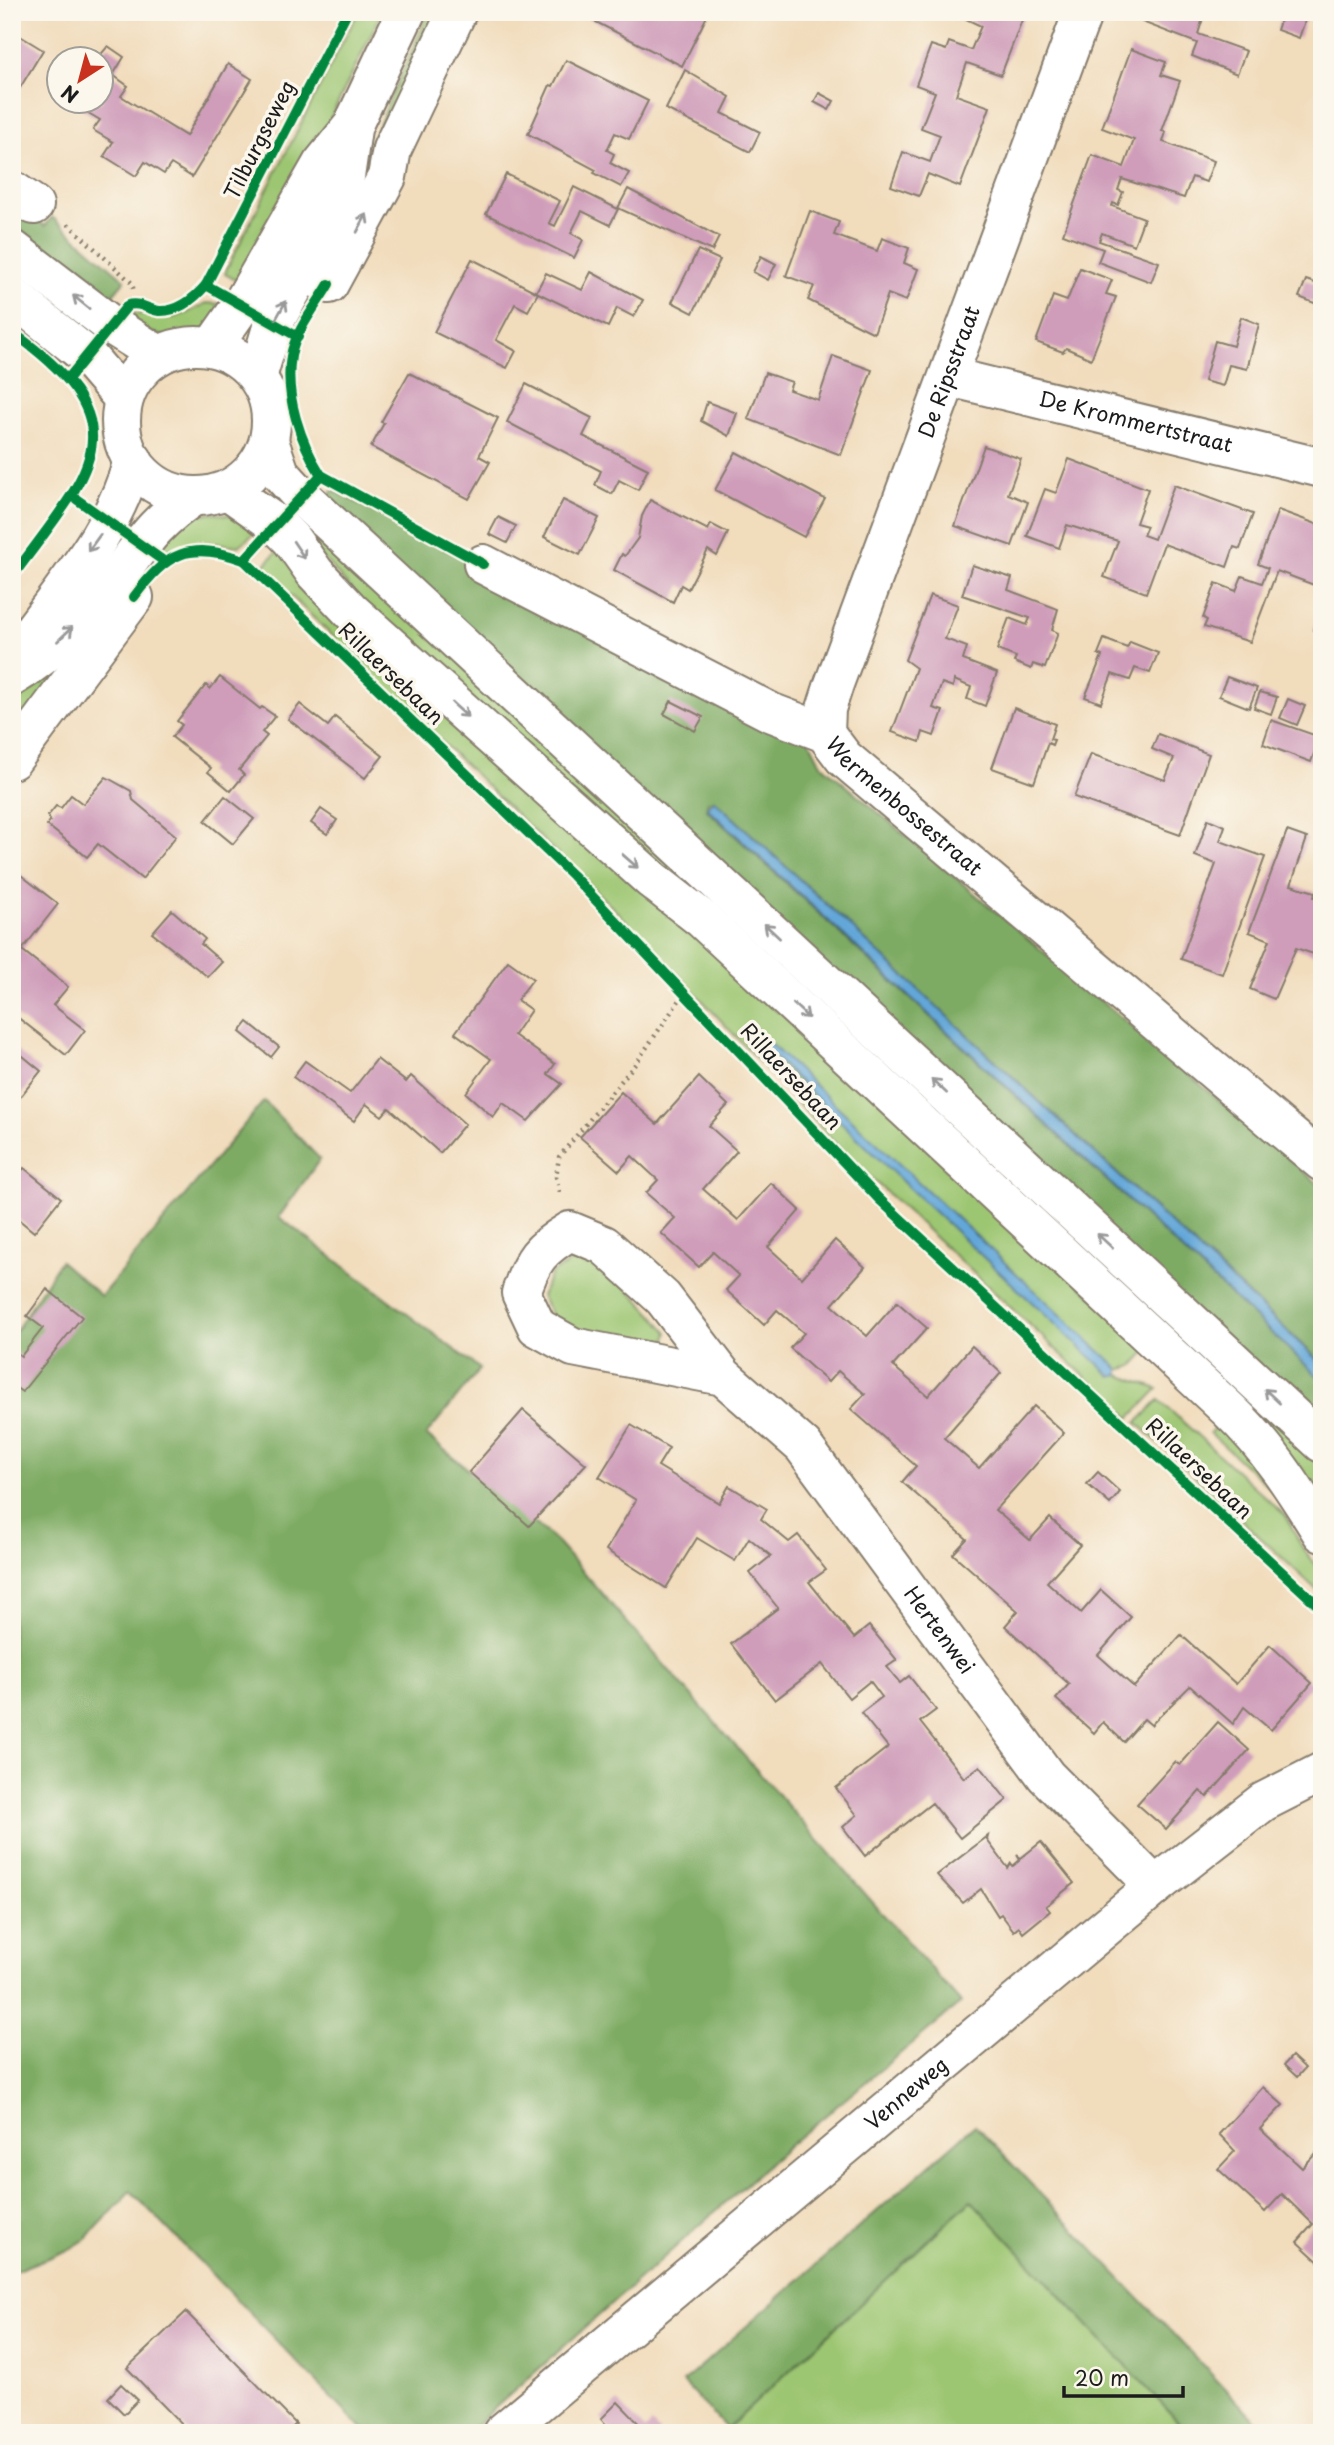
<svg xmlns="http://www.w3.org/2000/svg" width="1334" height="2445" font-family="'Playpen Sans',sans-serif">
<style>
.green{fill:#9dc672;stroke:#5c7147;stroke-width:2}
.forest{fill:#7eab64;stroke:#4d6440;stroke-width:2}
.water{fill:#64a7d9;stroke:#40627a;stroke-width:2}
.building{fill:#cf9dba}
.lines{fill:none;stroke-linecap:round;stroke-linejoin:round}
.street-casing{stroke:#867c6c;stroke-width:42}
.secondary-casing{stroke:#867c6c;stroke-width:42}
.path{stroke:#867c6c;stroke-width:4.5;stroke-dasharray:2 5;stroke-linecap:butt}
.street{stroke:#fff;stroke-width:38}
.secondary{stroke:#fff;stroke-width:38}
.cycleway-casing{stroke:#fbf7ec;stroke-width:15}
.cycleway{stroke:#00873e;stroke-width:10}
.oneway{stroke:#999}
.labels{text-anchor:middle;stroke-width:7;stroke-linejoin:round;paint-order:stroke}
.street-label{font-size:21px;fill:#1c1c1c;stroke:#fbf7ec}
</style>
<rect width="100%" height="100%" fill="#fbf7ec"/>
<filter id="ink" filterUnits="userSpaceOnUse"><feTurbulence type="fractalNoise" baseFrequency=".0143" numOctaves="2"/><feDisplacementMap in="SourceGraphic" scale="14" xChannelSelector="R" yChannelSelector="G"/><feConvolveMatrix kernelMatrix="1 2 1 2 8 2 1 2 1" color-interpolation-filters="sRGB"/></filter>
<filter id="wash" filterUnits="userSpaceOnUse"><feTurbulence type="fractalNoise" baseFrequency=".00686" numOctaves="4" result="noise"/><feDisplacementMap in="SourceGraphic" scale="28" xChannelSelector="R" yChannelSelector="G"/><feGaussianBlur stdDeviation="1.57" result="paint"/><feColorMatrix in="noise" values="0 0 0 0 0 0 0 0 0 0 0 0 0 0 0 0 0 1.4 0 .05"/><feComposite in="paint" operator="in"/></filter>
<g filter="url(#wash)">
<rect width="100%" height="100%" fill="#f1dcbc"/>
<g class="green">
<polygon points="358,12 382,12 303,175 241,283 225,274 227,268"/>
<polygon points="429,12 445,12 380,160 337,219"/>
<path d="M206 303 221 304C217 311 212 322 206 328 183 350 148 332 125 321L133 313C167 319 175 322 206 303Z"/>
<polygon points="212,513 238,516 261,528 239,546 200,542 168,550 154,542 192,515"/>
<polygon points="308,518 1322,1457 1322,1512 371,612 298,529"/>
<polygon points="282,546 1149,1349 1133,1366 1119,1370 1119,1375 1158,1389 1130,1418 843,1152 647,941 262,568"/>
<polygon points="106,609 12,745 12,708 33,681"/>
<path d="M575 1259C616 1271 641 1301 668 1332L665 1345 645 1348 559 1328 541 1296 551 1274Z"/>
<polygon points="1159,1400 1286,1516 1303,1549 1322,1572 1322,1595 1137,1423"/>
<polygon points="1223,1418 1292,1508 1210,1433"/>
<polygon points="971,2200 1189,2433 723,2433"/>
</g>
<g class="forest">
<polygon points="12,200 45,226 52,217 125,280 105,304 12,231"/>
<polygon points="333,490 809,740 821,764 1322,1187 1322,1363 714,800 708,802 706,809 1322,1380 1322,1429 323,502"/>
<polygon points="264,1101 320,1159 279,1217 480,1369 426,1435 553,1538 961,2003 791,2144 467,2433 366,2433 131,2191 86,2239 68,2250 12,2272 12,1337 60,1261 101,1296"/>
<polygon points="975,2125 1011,2163 1267,2433 1189,2433 971,2200 727,2429 683,2382"/>
</g>
<g class="water">
<polygon points="714,800 1322,1364 1322,1380 707,808"/>
<polygon points="749,1024 1119,1369 1119,1375 1112,1377 909,1188 746,1030"/>
</g>
<g id="blocks">
<g class="building">
<polygon points="593,12 709,12 682,66 590,19"/>
<polygon points="968,12 1025,12 1001,75 967,63 956,95 990,107 960,187 928,174 919,196 891,186 903,152 930,162 940,135 921,128 935,92 916,85 931,45 946,50 949,42 971,50 981,26 966,19"/>
<polygon points="1145,12 1205,12 1198,34 1246,51 1237,74 1192,56 1197,43 1142,22"/>
<polygon points="1283,12 1308,12 1299,38 1277,30"/>
<polygon points="12,31 43,50 12,101"/>
<polygon points="108,46 124,57 113,75 128,86 121,96 186,136 228,64 252,79 192,177 171,164 164,174 145,162 136,176 104,156 113,142 93,130 100,120 70,102 102,102 102,60 96,60"/>
<polygon points="1131,49 1166,62 1161,75 1180,81 1162,131 1166,132 1163,142 1214,161 1206,182 1192,177 1184,198 1122,179 1118,190 1123,192 1118,205 1113,203 1112,206 1144,218 1134,245 1102,233 1099,241 1159,262 1151,282 1098,262 1103,249 1063,234 1092,155 1124,167 1134,140 1102,128"/>
<polygon points="566,60 648,101 629,139 615,133 607,150 614,154 610,163 629,173 621,187 594,173 596,170 528,134 550,85 553,86"/>
<polygon points="685,70 730,97 722,113 760,132 750,152 666,109"/>
<polygon points="819,93 834,101 829,110 814,102"/>
<polygon points="506,174 560,201 549,223 555,226 574,187 618,209 610,225 582,211 571,233 583,240 574,258 486,214"/>
<polygon points="628,189 719,237 712,251 618,208"/>
<polygon points="810,211 839,222 834,235 877,251 882,238 909,248 904,263 918,269 906,301 888,294 874,333 808,300 814,286 786,276"/>
<polygon points="698,250 720,260 693,313 672,302"/>
<polygon points="761,256 776,264 768,280 753,272"/>
<polygon points="472,259 538,293 528,311 515,304 496,340 516,351 507,368 434,332"/>
<polygon points="1080,268 1112,280 1106,294 1116,297 1091,359 1066,348 1063,352 1036,342 1053,296 1067,301"/>
<polygon points="591,272 643,300 634,317 617,308 608,327 536,292 546,273 582,290"/>
<polygon points="1322,276 1322,306 1299,297 1306,280 1318,284"/>
<polygon points="1241,317 1259,324 1247,369 1229,365 1223,386 1204,381 1215,341 1233,346"/>
<polygon points="833,356 872,370 841,455 748,419 765,373 792,382 789,390 818,400"/>
<polygon points="409,373 498,418 479,456 490,462 469,499 371,447 384,423 381,422"/>
<polygon points="526,384 592,418 583,436 648,469 638,490 619,480 612,494 595,485 601,471 507,422"/>
<polygon points="707,402 737,413 729,436 701,421"/>
<polygon points="984,446 1021,459 1008,494 1028,502 1012,546 955,526"/>
<polygon points="736,452 825,499 804,537 715,490"/>
<polygon points="1069,459 1148,489 1136,523 1147,526 1143,535 1154,539 1174,485 1253,514 1240,549 1234,547 1227,567 1164,544 1146,593 1104,577 1118,541 1067,525 1059,548 1027,536 1045,489 1056,493"/>
<polygon points="563,500 599,518 580,555 544,537"/>
<polygon points="650,500 708,530 711,524 728,533 717,556 708,550 688,589 681,585 673,602 614,570 622,554 625,556 638,538 642,516"/>
<polygon points="1278,510 1322,526 1322,588 1277,571 1250,642 1204,627 1207,620 1203,618 1216,583 1236,591 1242,576 1262,583 1268,568 1258,564"/>
<polygon points="498,517 516,526 507,543 489,534"/>
<polygon points="972,565 1012,578 1008,590 1058,609 1052,630 1058,633 1045,668 1033,664 1031,669 1014,662 1016,657 997,650 1009,618 1027,625 1030,618 962,595"/>
<polygon points="930,595 958,605 945,639 967,647 963,660 997,673 985,706 967,699 971,687 954,680 953,687 942,683 933,708 943,711 934,736 923,732 920,742 892,732 916,668 905,660"/>
<polygon points="1321,606 1322,606 1322,634 1313,630"/>
<polygon points="1104,639 1127,648 1130,642 1158,653 1150,673 1135,668 1130,680 1112,674 1101,703 1085,697 1102,656 1098,654"/>
<polygon points="220,677 260,709 262,707 275,716 262,732 267,736 239,770 244,775 231,791 208,772 211,768 172,737 182,725 177,721 206,685 210,689"/>
<polygon points="1227,677 1257,688 1249,708 1219,696"/>
<polygon points="1260,692 1277,697 1271,714 1254,708"/>
<polygon points="1288,699 1305,706 1297,725 1280,718"/>
<polygon points="671,701 703,717 695,731 664,714"/>
<polygon points="300,704 328,726 335,717 383,756 365,778 288,719"/>
<polygon points="1014,708 1055,724 1050,739 1054,740 1052,745 1048,743 1034,783 992,768"/>
<polygon points="1271,720 1320,737 1311,762 1263,744"/>
<polygon points="1158,734 1209,754 1180,835 1074,797 1091,754 1165,780 1174,758 1152,749"/>
<polygon points="106,777 131,791 133,800 176,836 142,879 98,844 87,857 47,825 50,821 48,816 56,806 61,808 71,795 83,804"/>
<polygon points="225,796 254,819 233,844 205,821"/>
<polygon points="321,809 337,820 327,834 311,823"/>
<polygon points="1208,819 1225,826 1220,841 1265,857 1222,974 1181,959 1216,864 1195,856"/>
<polygon points="1287,831 1307,838 1291,885 1315,892 1314,897 1322,899 1322,957 1296,948 1274,999 1250,989 1270,940 1249,932"/>
<polygon points="17,872 58,904 22,950 68,987 53,1005 85,1030 66,1055 12,1013 12,878"/>
<polygon points="172,910 205,939 201,944 222,962 208,977 152,933"/>
<polygon points="508,961 533,979 517,1000 531,1010 514,1035 555,1064 548,1074 562,1084 528,1121 503,1103 493,1117 466,1093 491,1059 455,1033"/>
<polygon points="248,1022 279,1047 271,1057 240,1032"/>
<polygon points="12,1047 41,1071 20,1097 12,1091"/>
<polygon points="377,1059 406,1082 411,1076 465,1124 440,1153 389,1108 382,1116 366,1104 354,1121 293,1077 305,1061 350,1093"/>
<polygon points="699,1077 728,1105 709,1126 737,1151 703,1189 738,1220 771,1183 800,1210 768,1247 802,1278 835,1240 865,1267 832,1305 867,1336 897,1302 927,1328 893,1366 928,1396 972,1346 1001,1373 944,1438 979,1468 1034,1406 1064,1433 995,1510 1030,1540 1050,1518 1080,1545 1047,1582 1081,1613 1101,1590 1131,1617 1098,1655 1134,1687 1181,1635 1236,1684 1270,1645 1312,1683 1271,1730 1244,1707 1233,1724 1190,1686 1151,1725 1144,1719 1124,1742 1103,1722 1094,1733 1056,1699 1069,1684 1005,1626 1018,1611 953,1554 967,1539 902,1482 916,1466 851,1409 865,1394 838,1371 828,1382 790,1348 804,1333 777,1310 764,1325 726,1290 739,1276 713,1252 699,1267 661,1233 675,1218 646,1193 658,1180 632,1156 619,1171 580,1137 621,1092 657,1124"/>
<polygon points="24,1168 61,1198 34,1232 12,1214 12,1182"/>
<polygon points="47,1289 82,1317 22,1392 12,1385 12,1349 21,1356 43,1328 27,1316"/>
<polygon points="523,1410 586,1464 529,1526 469,1472"/>
<polygon points="631,1425 669,1448 658,1466 719,1503 729,1486 767,1509 761,1519 789,1542 798,1535 826,1570 809,1582 854,1638 869,1626 897,1660 887,1667 900,1683 909,1676 936,1710 920,1722 964,1778 980,1766 1007,1800 960,1838 932,1803 865,1856 843,1827 857,1815 836,1788 888,1747 861,1713 882,1697 870,1681 849,1698 822,1664 775,1700 731,1644 778,1608 750,1573 771,1556 749,1538 735,1561 697,1538 666,1588 606,1550 636,1500 599,1477"/>
<polygon points="1098,1472 1120,1492 1110,1504 1087,1484"/>
<polygon points="1218,1722 1249,1750 1207,1797 1200,1791 1166,1829 1137,1804 1175,1762 1180,1765"/>
<polygon points="988,1836 987,1840 1008,1868 1011,1863 1013,1866 1020,1860 1017,1855 1021,1858 1041,1842 1074,1883 1046,1906 1050,1911 1023,1933 1019,1927 1014,1931 1001,1914 998,1916 981,1889 963,1903 937,1875"/>
<polygon points="1292,2056 1305,2068 1297,2077 1284,2065"/>
<polygon points="1263,2087 1283,2105 1260,2129 1302,2168 1322,2147 1322,2265 1297,2242 1313,2224 1282,2194 1265,2212 1218,2169 1235,2151 1219,2134"/>
<polygon points="186,2312 296,2424 287,2433 190,2433 127,2368"/>
<polygon points="121,2384 138,2400 124,2414 108,2398"/>
<polygon points="618,2402 645,2430 652,2424 660,2433 606,2433 610,2429 601,2419"/>
</g>
</g>
</g>
<g filter="url(#ink)">
<use href="#blocks" fill-opacity="0" stroke="#867c6c" stroke-width="2"/>
<g class="lines">
<g class="street-casing">
<g id="street">
<polyline points="12,190 34,205"/>
<polyline points="274,258 329,284 387,177 392,149 457,12"/>
<path id="s1" d="M950 377 1322 468"/>
<path id="s2" d="M483 564 770 712 825 733 844 758 1322 1162"/>
<path id="s3" d="M825 733 826 709 834 684 1083 12"/>
<polyline points="12,760 134,597 116,579"/>
<path id="s4" d="M723 1376 573 1347 537 1327 521 1293C532 1259 540 1249 570 1231L604 1245 663 1298 723 1376 803 1446 1046 1776 1155 1886"/>
<path id="s5" d="M502 2433 1155 1886 1263 1802 1322 1772"/>
</g>
</g>
<g class="secondary-casing">
<g id="secondary">
<polyline points="12,249 111,325 157,354"/>
<polyline points="12,296 87,356 123,398"/>
<circle cx="196" cy="421" r="75"/>
<polyline points="213,346 241,306 322,164 352,127 406,12"/>
<polyline points="258,374 273,324 303,271 345,177 352,129"/>
<polyline points="270,444 280,473 301,496 1322,1443"/>
<path d="M229 491 276 524 291 539 315 573 352 612 652 880 702 919 1229 1410C1268 1447 1294 1488 1322 1533"/>
<path d="M13 668 20 648C62 589 115 531 133 460"/>
<path d="M12 677C52 653 89 615 117 577 145 540 154 523 194 496"/>
</g>
</g>
<g class="path">
<polyline points="68,224 132,283 134,292"/>
<polyline points="560,1192 556,1177 559,1157 636,1063 685,992"/>
</g>
<use href="#street" class="street"/>
<use href="#secondary" class="secondary"/>
<g class="cycleway-casing">
<g id="cycleway">
<polyline points="206,285 298,337"/>
<path d="M12 332C145 426 89 472 12 577"/>
<path d="M68 379 128 305C141 302 146 309 159 311 179 312 194 299 206 285L347 12"/>
<polyline points="321,475 483,564"/>
<polyline points="72,496 165,562"/>
<polyline points="244,560 572,875 879,1199 1322,1609"/>
<path d="M134 597C167 552 189 541 244 560L321 475C301 443 284 396 291 356 295 331 317 305 329 284"/>
</g>
</g>
<use href="#cycleway" class="cycleway"/>
</g>
<defs><path id="oneway-shaft" d="M-6 0H5M1.5-3L5.5 0L1.5 3" fill="none" stroke-width="1.6" stroke-linecap="round" stroke-linejoin="round" transform="scale(1.75)"/></defs>
<g class="oneway">
<use href="#oneway-shaft" transform="translate(362 223) rotate(-62)"/>
<use href="#oneway-shaft" transform="translate(81 302) rotate(-141)"/>
<use href="#oneway-shaft" transform="translate(281 310) rotate(-61)"/>
<use href="#oneway-shaft" transform="translate(94 543) rotate(126)"/>
<use href="#oneway-shaft" transform="translate(299 550) rotate(56)"/>
<use href="#oneway-shaft" transform="translate(65 634) rotate(-44)"/>
<use href="#oneway-shaft" transform="translate(460 710) rotate(42)"/>
<use href="#oneway-shaft" transform="translate(630 861) rotate(41)"/>
<use href="#oneway-shaft" transform="translate(772 931) rotate(-137)"/>
<use href="#oneway-shaft" transform="translate(801 1011) rotate(43)"/>
<use href="#oneway-shaft" transform="translate(939 1086) rotate(-137)"/>
<use href="#oneway-shaft" transform="translate(1105 1241) rotate(-137)"/>
<use href="#oneway-shaft" transform="translate(1272 1396) rotate(-137)"/>
</g>
</g>
<g class="labels">
<g class="street-label">
<text transform="translate(260 140) rotate(-63)" y="7">Tilburgseweg</text>
<text dy="7" stroke="none"><textPath href="#s3" startOffset="383">De Ripsstraat</textPath></text>
<text dy="7" stroke="none"><textPath href="#s1" startOffset="191">De Krommertstraat</textPath></text>
<text transform="translate(391 674) rotate(44)" y="7">Rillaersebaan</text>
<text dy="7" stroke="none"><textPath href="#s2" startOffset="490">Wermenbossestraat</textPath></text>
<text transform="translate(791 1077) rotate(47)" y="7">Rillaersebaan</text>
<text transform="translate(1199 1469) rotate(43)" y="7">Rillaersebaan</text>
<text dy="7" stroke="none"><textPath href="#s4" startOffset="863">Hertenwei</textPath></text>
<text dy="7" stroke="none"><textPath href="#s5" startOffset="528">Venneweg</textPath></text>
</g>
</g>
<rect width="1334" height="2445" fill="none" stroke="#fbf7ec" stroke-width="42"/>
<g transform="translate(80 80) rotate(216)"><circle r="33" fill="#fbf7ec" stroke="#a29f99" stroke-width="2"/>
<path d="M0-5L12 26L0 18L-12 26Z" fill="#c8321e"/>
<text y="-10" font-size="19" font-weight="bold" text-anchor="middle" fill="#1c1c1c">N</text>
</g>
<path d="M1064 2386v10h119v-10" fill="none" stroke="#1c1c1c" stroke-width="3.5"/>
<text x="1075" y="2386" font-size="21" fill="#1c1c1c" stroke="#fbf7ec" stroke-width="5" paint-order="stroke">20 m</text>
</svg>
